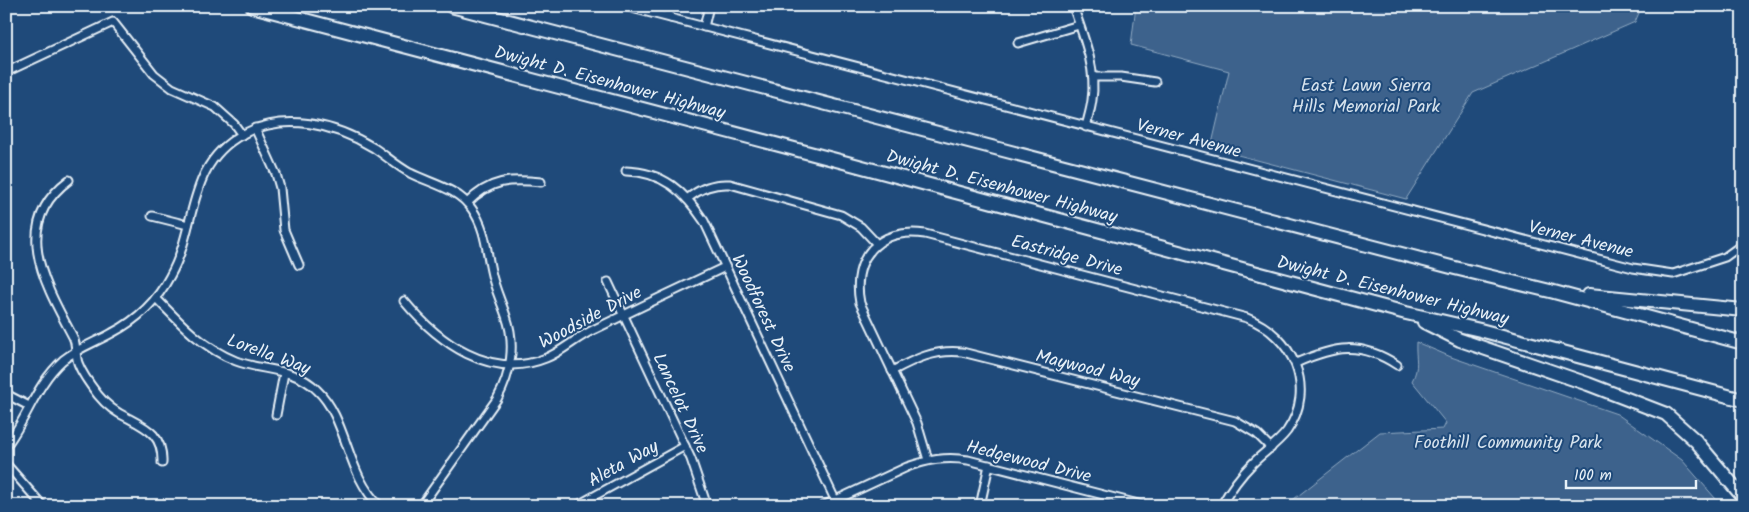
<svg xmlns="http://www.w3.org/2000/svg" width="1749" height="512" font-family="Kalam,sans-serif">
<style>
.green{fill:#3c628c;stroke:#92aac2}
.lines{fill:none;stroke-linecap:round;stroke-linejoin:round}
.minor-casing{stroke:#e8f1f8;stroke-width:11}
.motorway-casing{stroke:#e8f1f8;stroke-width:16}
.minor{stroke:#1f4a7a;stroke-width:7}
.motorway{stroke:#1f4a7a;stroke-width:12}
.labels{text-anchor:middle;stroke-width:4;stroke-linejoin:round;paint-order:stroke}
.street-label{font-size:18px;fill:#e8f1f8;stroke:#1f4a7a}
.park-label{font-size:18px;fill:#d7e3ed;stroke:#1f4a7a}
</style>
<rect width="100%" height="100%" fill="#1f4a7a"/>
<filter id="ink" filterUnits="userSpaceOnUse"><feTurbulence type="fractalNoise" baseFrequency=".02" numOctaves="2"/><feDisplacementMap in="SourceGraphic" scale="10" xChannelSelector="R" yChannelSelector="G"/><feConvolveMatrix kernelMatrix="1 2 1 2 8 2 1 2 1" color-interpolation-filters="sRGB"/></filter>
<g filter="url(#ink)">
<g class="green">
<polygon points="1136,6 1642,6 1635,22 1473,93 1406,199 1211,148 1229,71 1131,45"/>
<path d="M1416 342 1451 357 1617 414 1682 460 1722 506H1285L1380 432 1443 429 1446 423 1412 381C1420 366 1415 359 1416 342Z"/>
</g>
<g class="lines">
<g class="minor-casing">
<g id="minor">
<polyline points="624,6 1633,268 1673,274 1725,257 1743,244"/>
<polyline points="665,6 671,18"/>
<path d="M1073 6C1083 35 1097 69 1092 100 1091 109 1088 118 1086 127"/>
<polyline points="704,27 709,6"/>
<polyline points="1018,43 1079,25"/>
<polyline points="6,72 113,22 154,74 172,88 215,107 234,124 242,135"/>
<polyline points="1093,77 1121,77 1155,82"/>
<polyline points="255,128 276,174 280,188 284,230 299,265"/>
<path d="M626 171C663 172 684 191 704 221L838 506"/>
<path d="M69 180C9 225 46 286 73 337 77 345 75 354 78 363 82 374 91 386 98 395 106 405 117 413 128 418 149 429 163 436 162 463"/>
<path d="M687 199C701 188 713 183 730 184L841 215 861 227 877 244"/>
<path d="M467 203C491 179 510 179 541 182"/>
<polyline points="152,216 188,225"/>
<polyline points="608,282 691,459 707,506"/>
<path d="M156 298C180 323 203 348 236 361 263 371 296 368 317 390 348 419 346 475 380 506"/>
<path d="M404 301C438 342 490 381 546 358 563 351 577 337 595 329 638 308 682 287 725 267"/>
<path d="M1296 363C1335 346 1360 341 1397 365"/>
<path d="M892 371C915 359 935 349 962 352L1235 421 1257 434 1271 448"/>
<polyline points="6,394 29,406"/>
<polyline points="276,415 284,373"/>
<path d="M6 446C27 419 36 384 63 360 78 348 96 342 112 333 137 320 157 301 170 276 198 227 185 165 243 134 285 112 335 124 374 148 386 156 397 166 410 173 432 184 457 188 472 209 486 229 486 249 491 271 494 287 501 301 506 316 516 344 511 374 497 399L421 506"/>
<path d="M928 460 917 423 860 303C851 258 879 227 925 234L1247 318C1293 336 1317 388 1287 431 1277 444 1264 452 1253 463 1240 476 1230 490 1221 506"/>
<polyline points="6,464 43,506"/>
<polyline points="576,506 685,446"/>
<path d="M823 506 907 467C927 460 946 456 968 460L1146 506"/>
<polyline points="980,506 989,465"/>
</g>
</g>
<g class="motorway-casing">
<g id="motorway">
<polyline points="252,6 855,165 1406,313 1480,330 1743,400"/>
<polyline points="451,6 1455,268 1554,292 1743,343"/>
<polyline points="1589,295 1743,310"/>
<polyline points="1424,322 1460,340 1588,384 1666,414 1696,441 1743,497"/>
</g>
</g>
<use href="#minor" class="minor"/>
<use href="#motorway" class="motorway"/>
</g>
</g>
<g class="labels">
<g class="street-label">
<text transform="translate(610 82) rotate(15)" y="6">Dwight D. Eisenhower Highway</text>
<text transform="translate(1189 138) rotate(15)" y="6">Verner Avenue</text>
<text transform="translate(1002 186) rotate(15)" y="6">Dwight D. Eisenhower Highway</text>
<text transform="translate(1581 239) rotate(14)" y="6">Verner Avenue</text>
<text transform="translate(1067 255) rotate(15)" y="6">Eastridge Drive</text>
<text transform="translate(1393 290) rotate(14)" y="6">Dwight D. Eisenhower Highway</text>
<text transform="translate(764 313) rotate(65)" y="6">Woodforest Drive</text>
<text transform="translate(590 317) rotate(-28)" y="6">Woodside Drive</text>
<text transform="translate(269 354) rotate(20)" y="6">Lorella Way</text>
<text transform="translate(1088 368) rotate(14)" y="6">Maywood Way</text>
<text transform="translate(681 403) rotate(65)" y="6">Lancelot Drive</text>
<text transform="translate(1029 461) rotate(14)" y="6">Hedgewood Drive</text>
<text transform="translate(623 463) rotate(-29)" y="6">Aleta Way</text>
</g>
<g class="park-label">
<text x="1366" y="91">East Lawn Sierra<tspan x="1366" dy="21">Hills Memorial Park</tspan></text>
<text x="1508" y="448">Foothill Community Park</text>
</g>
</g>
<rect width="1749" height="512" fill="none" stroke="#1f4a7a" stroke-width="25"/>
<rect x="12" y="12" width="1724" height="487" fill="none" stroke="#e8f1f8" stroke-width="2" filter="url(#ink)"/>
<path d="M1566 480v8h130v-8" fill="none" stroke="#e8f1f8" stroke-width="2.5"/>
<text x="1574" y="480" font-size="15" fill="#e8f1f8" stroke="#1f4a7a" stroke-width="4" paint-order="stroke">100 m</text>
</svg>
